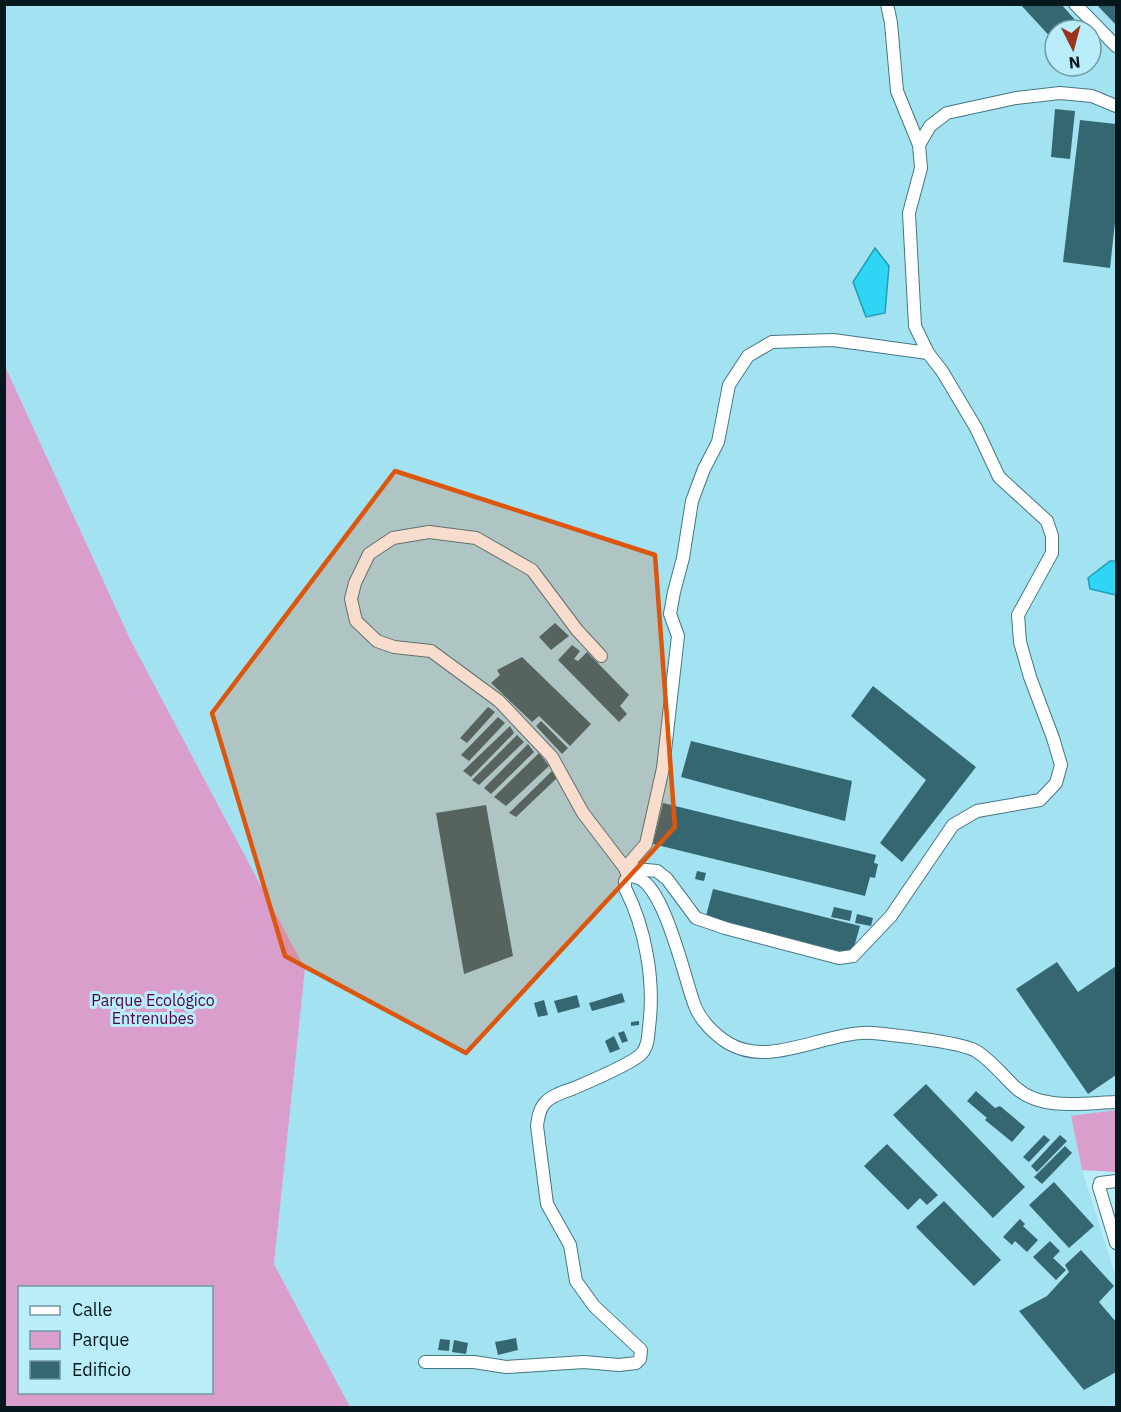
<svg xmlns="http://www.w3.org/2000/svg" width="1121" height="1412" font-family="'IBM Plex Sans',sans-serif">
<style>
.built{fill:#a3e2f1;fill-rule:evenodd}
.green{fill:#d99ecc;fill-rule:evenodd}
.water{fill:#2ed5f4;stroke:#219cb4;stroke-width:1.5}
.building{fill:#356772}
.lines{fill:none;stroke-linecap:round;stroke-linejoin:round}
.minor-casing{stroke:#457782;stroke-width:14}
.minor{stroke:#fff;stroke-width:12}
.marked{fill:#dd560d;fill-opacity:0.2;stroke:#dd560d;stroke-width:4.5;stroke-linejoin:round}
.labels{text-anchor:middle;stroke-width:6;stroke-linejoin:round;paint-order:stroke}
.park-label{font-size:16px;fill:#520349;stroke:#b8edf9}
</style>
<rect width="100%" height="100%" fill="#b8edf9"/>
<path class="built" d="M4 5H1116V1110L1071 1117 1082 1170 1116 1278V1407H350L274 1264 305 969 130 639 5 366ZM1055 30H1091V66H1055Z"/>
<g class="green">
<path d="M5 366 130 639 305 969 274 1264 350 1407H5ZM20 1288H212V1392H20Z"/>
<polygon points="1116,1110 1116,1172 1082,1170 1071,1116"/>
</g>
<g class="water">
<polygon points="875,248 889,266 885,313 866,317 853,282"/>
<polygon points="1110,561 1116,561 1116,595 1090,589 1088,578"/>
</g>
<g class="building">
<polygon points="1020,4 1061,4 1077,22 1069,30 1055,30 1055,42"/>
<polygon points="1096,4 1116,4 1116,25"/>
<polygon points="1055,109 1075,111 1070,159 1051,157"/>
<polygon points="1080,120 1116,124 1116,213 1110,268 1063,262"/>
<polygon points="555,623 569,636 551,650 539,637"/>
<polygon points="572,645 580,651 574,659 578,661 587,652 629,695 620,706 627,714 619,722 558,660"/>
<polygon points="522,657 591,724 570,746 539,716 532,722 491,683 500,675 497,670"/>
<polygon points="873,686 976,767 902,862 880,843 926,780 851,716"/>
<polygon points="488,707 495,712 467,743 460,738"/>
<polygon points="498,717 505,723 469,761 461,755"/>
<polygon points="541,721 568,748 562,754 536,726"/>
<polygon points="510,726 514,733 471,777 463,771"/>
<polygon points="517,735 524,742 479,785 472,780"/>
<polygon points="691,741 852,781 845,821 681,777"/>
<polygon points="528,744 534,752 491,794 484,788"/>
<polygon points="539,753 549,766 506,806 494,797"/>
<polygon points="552,771 557,778 516,817 509,813"/>
<polygon points="663,803 876,855 874,863 878,864 875,878 870,877 865,896 653,844"/>
<polygon points="486,805 513,956 464,974 436,813"/>
<polygon points="697,871 706,873 704,881 695,879"/>
<polygon points="713,889 860,926 852,954 705,920"/>
<polygon points="834,907 852,911 850,921 831,917"/>
<polygon points="857,914 873,918 871,926 855,923"/>
<polygon points="1057,962 1078,992 1116,966 1116,1075 1088,1094 1016,989"/>
<polygon points="622,993 625,1002 592,1011 589,1003"/>
<polygon points="577,995 580,1007 558,1013 554,1001"/>
<polygon points="544,1000 548,1015 538,1017 534,1003"/>
<polygon points="639,1021 639,1025 631,1026 631,1022"/>
<polygon points="624,1031 628,1041 622,1043 618,1033"/>
<polygon points="614,1036 620,1049 610,1053 605,1041"/>
<polygon points="926,1084 1025,1187 993,1218 893,1115"/>
<polygon points="976,1091 995,1108 1000,1106 1025,1127 1012,1142 985,1120 987,1118 967,1101"/>
<polygon points="1044,1135 1050,1140 1029,1162 1023,1157"/>
<polygon points="1060,1135 1067,1141 1037,1172 1031,1166"/>
<polygon points="887,1144 938,1195 927,1205 920,1198 908,1210 864,1166"/>
<polygon points="1065,1146 1072,1153 1042,1184 1034,1177"/>
<polygon points="1054,1182 1094,1226 1069,1248 1029,1205"/>
<polygon points="944,1201 1001,1260 974,1286 916,1227"/>
<polygon points="1020,1219 1025,1224 1023,1226 1038,1240 1027,1252 1015,1241 1012,1245 1003,1237"/>
<polygon points="1050,1241 1060,1251 1053,1258 1066,1270 1056,1280 1033,1257"/>
<polygon points="1081,1250 1114,1286 1099,1302 1116,1322 1116,1372 1084,1390 1019,1311 1047,1296 1069,1272 1065,1265"/>
<polygon points="516,1338 518,1350 498,1355 495,1342"/>
<polygon points="440,1339 450,1340 449,1351 438,1350"/>
<polygon points="454,1340 468,1343 466,1354 452,1352"/>
</g>
<g class="lines">
<g class="minor-casing">
<g id="minor">
<polyline points="1075,4 1116,46"/>
<polyline points="919,145 930,126 947,113 1016,98 1060,93 1092,96 1116,106"/>
<polyline points="601,656 577,630 532,570 476,538 429,532 393,538 369,554 355,583 351,599 356,621 377,641 394,647 431,651 499,701 552,757 583,813 625,868 628,876"/>
<polyline points="625,868 657,871 667,879 696,918 725,928 839,958 853,956 891,916 953,825 977,811 1040,800 1056,783 1061,765 1053,738 1030,677 1020,642 1018,615 1052,553 1052,536 1047,521 999,477 976,428 942,371 928,353 915,326 909,213 921,168 919,145 897,91 891,23 887,4"/>
<polyline points="625,868 646,844 663,768 678,636 670,614 674,592 683,558 692,501 704,469 718,442 729,385 748,356 772,342 833,340 928,353"/>
<polyline points="1116,1181 1100,1183 1099,1187 1116,1243"/>
<path d="M425 1362H474L506 1367 584 1362 619 1365 636 1363 640 1359 641 1350 594 1306 576 1281 570 1245 547 1204 537 1126C538 1118 539 1110 544 1104 550 1096 563 1092 572 1089 586 1083 634 1063 642 1053 648 1046 648 1037 649 1027 655 982 646 929 625 888V881L628 877C662 867 685 983 695 1006 700 1020 715 1035 728 1043 771 1069 826 1030 873 1033 893 1035 961 1042 976 1051 991 1060 1003 1076 1016 1088 1042 1111 1084 1103 1116 1102"/>
</g>
</g>
<use href="#minor" class="minor"/>
</g>
<path class="marked" d="M395 471 655 555 675 827 466 1053 285 956 212 713Z"/>
<g class="labels">
<g class="park-label">
<text x="153" y="1006">Parque Ecológico<tspan x="153" dy="18">Entrenubes</tspan></text>
</g>
</g>
<rect width="1121" height="1412" fill="none" stroke="#04181d" stroke-width="12"/>
<rect x="18" y="1286" width="195" height="108" fill="#b8edf9" stroke="#7098a1" stroke-width="1.5"/>
<rect x="30" y="1306" width="30" height="9" fill="#ffffff" stroke="#7098a1" stroke-width="1.5"/>
<text x="72" y="1316" font-size="18" fill="#04181d">Calle</text>
<rect x="30" y="1331" width="30" height="18" fill="#d99ecc" stroke="#7098a1" stroke-width="1.5"/>
<text x="72" y="1346" font-size="18" fill="#04181d">Parque</text>
<rect x="30" y="1361" width="30" height="18" fill="#356772" stroke="#7098a1" stroke-width="1.5"/>
<text x="72" y="1376" font-size="18" fill="#04181d">Edificio</text>
<g transform="translate(1073 48) rotate(174)"><circle r="28" fill="#b8edf9" stroke="#7098a1" stroke-width="1.5"/>
<path d="M0-4.5L10 22L0 15L-10 22Z" fill="#9c331c"/>
<text y="-9" font-size="16" font-weight="bold" text-anchor="middle" fill="#04181d">N</text>
</g>
</svg>
